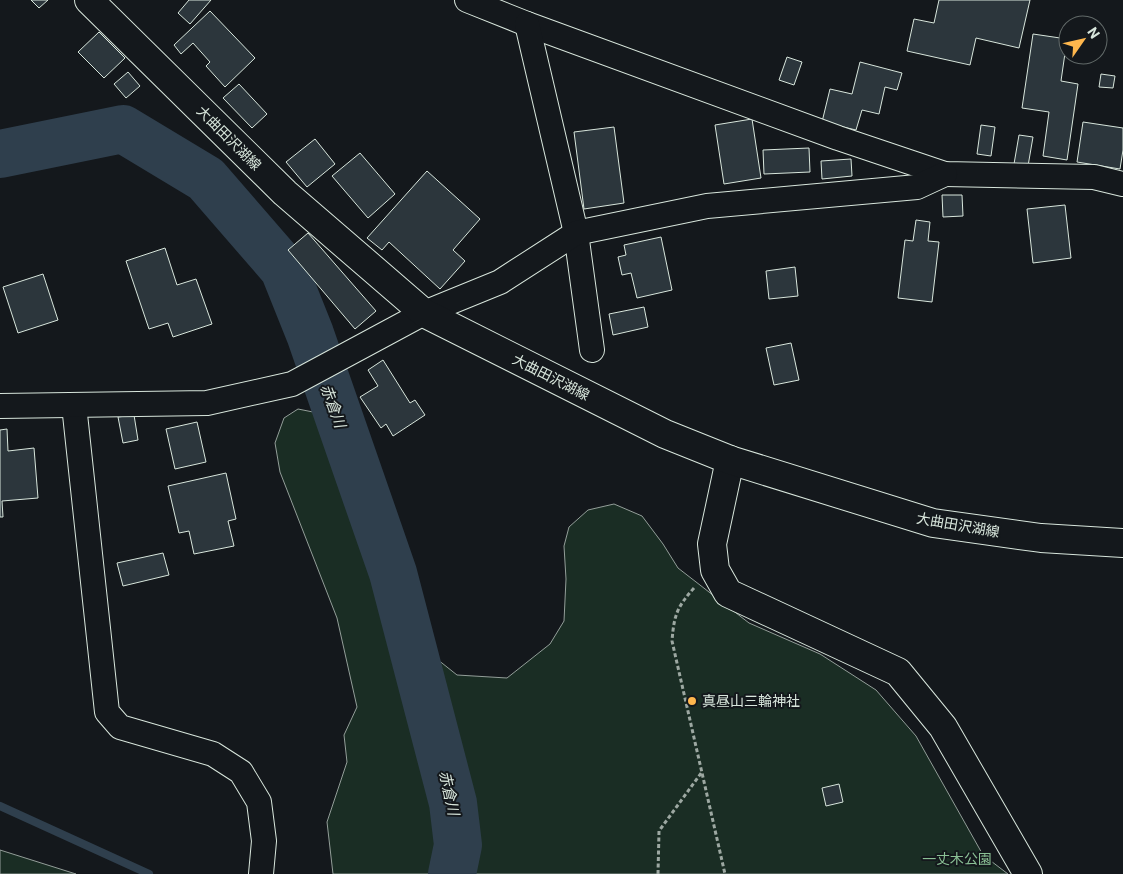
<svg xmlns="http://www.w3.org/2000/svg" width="1123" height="874" font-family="Roboto,'Noto Sans JP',sans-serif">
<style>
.green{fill:#1a2d24;stroke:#939e99}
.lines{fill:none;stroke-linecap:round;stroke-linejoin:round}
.stream{stroke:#2f3f4d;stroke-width:8}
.river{stroke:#2f3f4d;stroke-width:48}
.building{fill:#2c363c;stroke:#d8e6dc}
.street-casing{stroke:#d8e6dc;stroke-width:26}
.secondary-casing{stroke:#d8e6dc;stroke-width:30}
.primary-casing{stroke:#d8e6dc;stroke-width:30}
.path{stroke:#9da8a2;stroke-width:3;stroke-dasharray:4 2.5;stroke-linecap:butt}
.street{stroke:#14181c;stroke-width:24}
.secondary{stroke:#14181c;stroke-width:28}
.primary{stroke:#14181c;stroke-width:28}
.poi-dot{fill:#ffb74d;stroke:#14181c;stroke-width:2}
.labels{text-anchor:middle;stroke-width:4;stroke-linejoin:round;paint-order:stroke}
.street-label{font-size:14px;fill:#d8e6dc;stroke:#14181c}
.poi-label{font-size:14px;fill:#d8e6dc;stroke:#14181c;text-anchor:start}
.park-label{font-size:14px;fill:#8ac095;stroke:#14181c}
.water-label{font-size:15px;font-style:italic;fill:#d8e6dc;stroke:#14181c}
</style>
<rect width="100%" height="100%" fill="#14181c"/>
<g class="green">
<polygon points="298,409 313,412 330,434 343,470 351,519 370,575 398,628 457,675 507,678 550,644 564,621 566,579 564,546 569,527 588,510 614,504 642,516 663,544 678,568 749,623 820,654 876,690 916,736 983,855 1008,874 333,874 327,822 347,762 344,735 357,707 337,618 280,472 275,443 284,418"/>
<polygon points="0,850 76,874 0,874"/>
</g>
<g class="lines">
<polyline class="stream" points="0,806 149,874"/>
<polyline class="river" points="0,154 123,129 206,179 284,269 310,334 393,573 453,803 458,845 452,874"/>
</g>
<g class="building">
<polygon points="31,0 48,0 39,8"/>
<polygon points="189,0 211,0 190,24 178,13"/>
<polygon points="939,0 1030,0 1019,48 976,38 970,65 907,51 914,19 934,23"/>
<polygon points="210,11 255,58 225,87 206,66 210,62 193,43 181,54 174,45"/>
<polygon points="99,32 125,58 104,78 78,52"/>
<polygon points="1033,34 1067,39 1061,81 1078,84 1067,160 1043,156 1049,112 1022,108"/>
<polygon points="787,57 802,62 794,85 779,80"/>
<polygon points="860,62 902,73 897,90 885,87 879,114 862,110 856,130 822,122 830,89 852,94"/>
<polygon points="128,72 140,86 126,98 114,84"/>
<polygon points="1101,74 1115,76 1113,88 1099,87"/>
<polygon points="239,84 267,114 252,128 223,98"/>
<polygon points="752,119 761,178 724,184 715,125"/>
<polygon points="1083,122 1123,128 1123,150 1120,169 1077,162"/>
<polygon points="981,125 995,127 991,156 977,154"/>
<polygon points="614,127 624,203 584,209 574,132"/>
<polygon points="1019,135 1033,137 1028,166 1014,164"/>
<polygon points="315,139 335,164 307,187 286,162"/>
<polygon points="809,148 810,172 764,174 763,150"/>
<polygon points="360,153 395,194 368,218 332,176"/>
<polygon points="851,159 852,176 822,179 821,161"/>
<polygon points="427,171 480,219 453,250 465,261 440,289 389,242 382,250 367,238"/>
<polygon points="942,195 962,195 963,216 943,217"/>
<polygon points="1065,205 1071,258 1033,263 1027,209"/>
<polygon points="916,220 930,222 928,241 939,242 932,302 898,298 905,240 913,241"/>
<polygon points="308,233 376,311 355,329 288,250"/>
<polygon points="661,237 672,290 637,298 631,273 622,275 618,257 626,255 624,245"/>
<polygon points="165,248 177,285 196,279 212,324 173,337 168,323 149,329 126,261"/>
<polygon points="795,267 798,296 769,299 766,271"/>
<polygon points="43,274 58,320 18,333 3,287"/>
<polygon points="644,307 648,327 613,335 609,314"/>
<polygon points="791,343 799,380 774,385 766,348"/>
<polygon points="383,360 410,403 415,400 425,415 393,436 386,424 381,428 360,397 378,386 368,370"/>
<polygon points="134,415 138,440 123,443 118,417"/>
<polygon points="197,422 206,462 175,469 166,429"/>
<polygon points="7,429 8,451 34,448 38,498 2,501 3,517 0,517 0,430"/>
<polygon points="226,473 236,519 228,521 234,546 194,554 189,531 179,533 168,486"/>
<polygon points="163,553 169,575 123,586 117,563"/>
<polygon points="839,784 843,802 826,806 822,788"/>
</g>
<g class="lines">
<g class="street-casing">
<g id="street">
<polyline points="467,0 527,24 838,138 945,174 1094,177 1123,184"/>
<polyline points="527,24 576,233 592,350"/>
<polyline points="74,405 107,712 120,727 213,754 241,772 259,802 264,841 261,874"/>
<polyline points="0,406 207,403 292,384 424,313 500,282 576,233 707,206 917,187 945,174"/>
</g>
</g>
<g class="secondary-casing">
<polyline id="secondary" points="730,460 712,544 715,570 728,593 898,672 943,727 1028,874"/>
</g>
<g class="primary-casing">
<polyline id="primary" points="89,0 285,193 424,313 665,434 730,460 933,523 1041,538 1123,543"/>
</g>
<g class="path">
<path d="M694 588C677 607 674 615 672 641L725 874"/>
<polyline points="658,874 659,831 702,772"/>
</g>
<use href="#street" class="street"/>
<use href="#secondary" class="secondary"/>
<use href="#primary" class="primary"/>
</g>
<circle class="poi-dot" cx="692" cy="701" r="5"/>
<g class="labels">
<g class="street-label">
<text transform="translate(229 138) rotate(45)" y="5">大曲田沢湖線</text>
<text transform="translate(551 377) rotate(27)" y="5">大曲田沢湖線</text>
<text transform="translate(958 525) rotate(10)" y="5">大曲田沢湖線</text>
</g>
<g class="poi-label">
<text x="702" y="706">真昼山三輪神社</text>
</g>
<g class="park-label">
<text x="957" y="864">一丈木公園</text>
</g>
<g class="water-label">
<text transform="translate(333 406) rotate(70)" y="5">赤倉川</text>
<text transform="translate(449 793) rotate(78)" y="5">赤倉川</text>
</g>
</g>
<g transform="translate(1083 40) rotate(56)"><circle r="24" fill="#14181c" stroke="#626a69"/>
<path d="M0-4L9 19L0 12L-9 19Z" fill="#ffb74d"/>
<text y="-8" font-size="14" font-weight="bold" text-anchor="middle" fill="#d8e6dc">N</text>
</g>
</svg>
